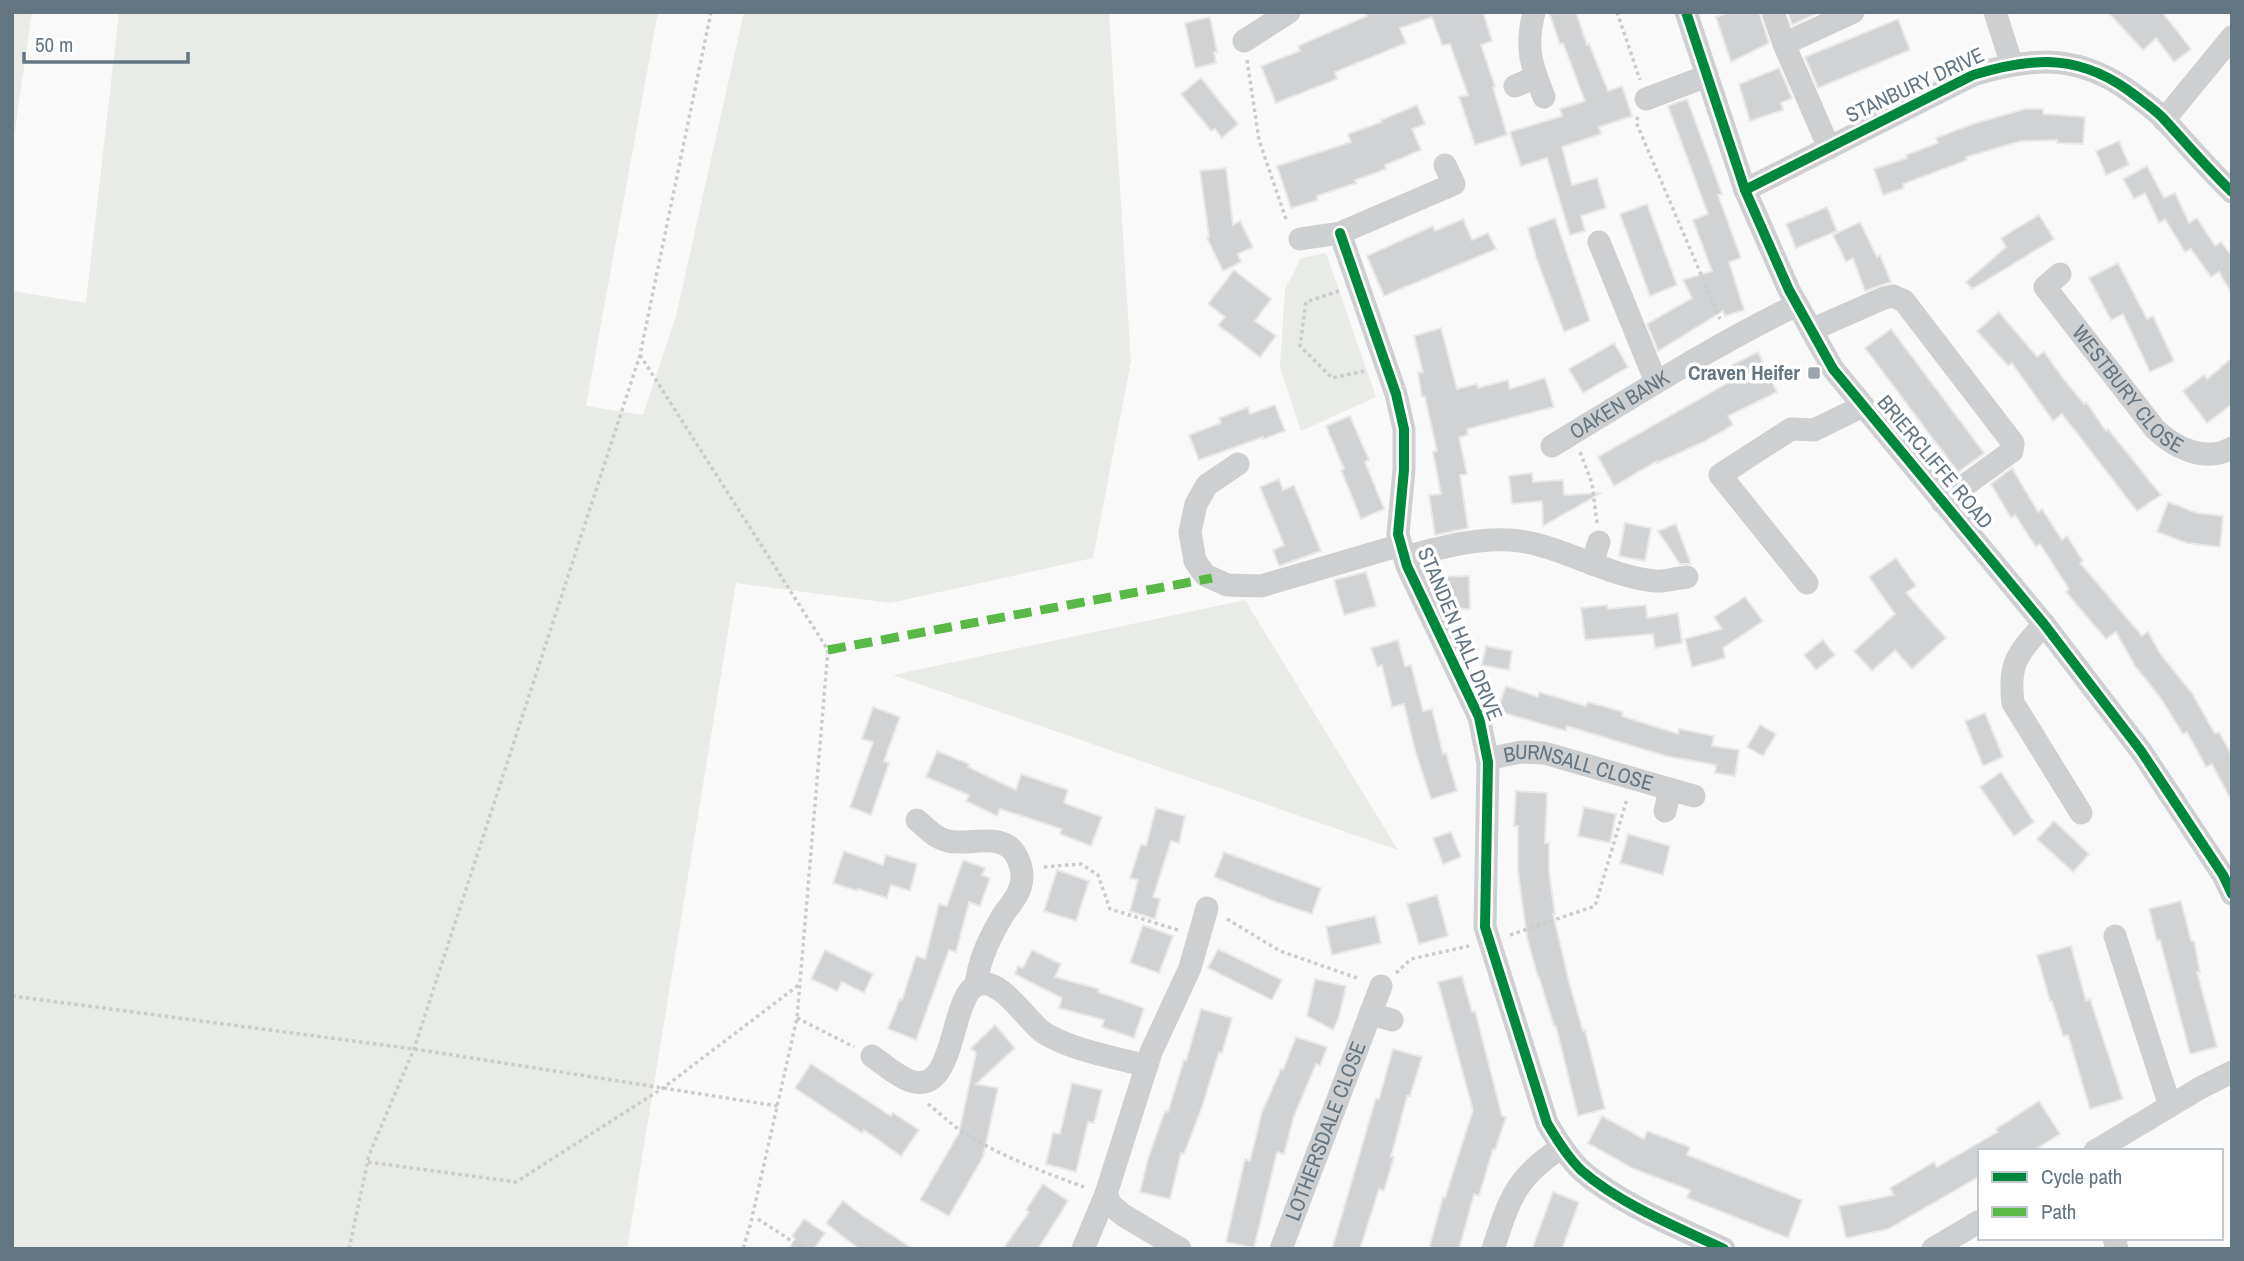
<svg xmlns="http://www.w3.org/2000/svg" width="2244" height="1261" font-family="'Archivo Narrow',sans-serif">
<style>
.green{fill:#e8ebe6}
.building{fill:#d0d2d3;stroke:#e8e8e8;stroke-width:2}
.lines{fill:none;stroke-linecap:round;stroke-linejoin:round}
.path{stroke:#cbcccd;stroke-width:3.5;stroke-dasharray:3.5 3.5;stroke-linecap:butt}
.minor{stroke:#cecfd0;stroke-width:23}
.quiet{stroke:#58b947;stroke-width:9;stroke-dasharray:18 9;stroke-linecap:butt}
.cycleway-casing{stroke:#fff;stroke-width:15}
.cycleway{stroke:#00873e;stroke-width:10}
.poi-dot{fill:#99a4ac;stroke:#fff;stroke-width:2.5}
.labels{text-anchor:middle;stroke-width:7;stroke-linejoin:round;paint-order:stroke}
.street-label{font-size:21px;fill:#657683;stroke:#fff}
.poi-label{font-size:21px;font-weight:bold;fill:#657683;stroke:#fff;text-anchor:end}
</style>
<rect width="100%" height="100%" fill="#f9f9f9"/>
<g class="green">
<polygon points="12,12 32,12 12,150"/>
<polygon points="119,12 658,12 586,406 643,415 676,316 744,12 1109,12 1131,361 1093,558 890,603 736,583 627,1249 12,1249 12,291 86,303"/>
<polygon points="1326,253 1376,397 1301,431 1280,367 1285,289 1301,258"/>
<polygon points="1245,600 1398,850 893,675"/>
</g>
<g class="building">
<polygon points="1366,12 1483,12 1492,41 1481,45 1495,86 1493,87 1507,135 1475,145 1459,97 1468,95 1450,44 1442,45 1432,17 1400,28 1406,43 1335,72 1337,79 1276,103 1261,66 1300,51 1298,46 1367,16"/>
<polygon points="1549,12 1576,12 1587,45 1589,44 1608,91 1622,86 1632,116 1599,127 1601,134 1562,147 1572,185 1597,178 1606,208 1581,216 1585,231 1570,235 1547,158 1521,166 1510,132 1562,116 1560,109 1585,101 1563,43 1560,44"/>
<polygon points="1731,12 1759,12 1769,43 1731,62 1716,17"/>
<polygon points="1788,12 1819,12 1792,25"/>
<polygon points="2108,12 2162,12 2191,49 2174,62 2156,38 2143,50"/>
<polygon points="1210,17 1217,52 1214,52 1216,63 1195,68 1185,23"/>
<polygon points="1898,19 1910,50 1818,88 1805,57"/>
<polygon points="1779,68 1792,98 1781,103 1783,110 1750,121 1739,84"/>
<polygon points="1201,78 1238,124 1222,138 1215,129 1211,131 1181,94"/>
<polygon points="1687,99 1722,194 1718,195 1741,258 1729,262 1744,310 1725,316 1723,311 1658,351 1647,324 1692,298 1683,280 1712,271 1693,220 1708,214 1668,106"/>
<polygon points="1417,105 1425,124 1412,129 1421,150 1385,165 1386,169 1355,180 1356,183 1317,196 1318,200 1291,208 1277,166 1351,142 1348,134 1382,122 1381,120"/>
<polygon points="2025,109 2043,109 2043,114 2085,117 2083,144 2057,143 2057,140 2021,141 1966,157 1967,160 1903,184 1904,188 1883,195 1874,169 1907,158 1906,155 1938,143 1936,138 1973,124"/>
<polygon points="2119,141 2129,165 2106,175 2096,151"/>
<polygon points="2147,166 2164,198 2175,193 2189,223 2197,218 2215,246 2221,242 2232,256 2232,294 2219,272 2211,277 2191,249 2185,252 2165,219 2159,223 2145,193 2134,199 2123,179"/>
<polygon points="1226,168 1233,225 1240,221 1253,247 1238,254 1241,262 1223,271 1207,238 1209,237 1200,171"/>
<polygon points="1647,204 1677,285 1650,296 1620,214"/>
<polygon points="1827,207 1837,231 1796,248 1786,224"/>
<polygon points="2039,215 2054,239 1972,289 1966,282 2006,247 2001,238"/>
<polygon points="1555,218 1590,321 1564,332 1536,257 1528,228"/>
<polygon points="1463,219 1472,240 1488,233 1496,249 1384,296 1367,256 1433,226 1435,231"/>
<polygon points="1860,222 1877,257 1880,255 1891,282 1865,291 1853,258 1846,262 1833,235"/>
<polygon points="2118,263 2147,319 2153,316 2174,361 2150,372 2123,314 2111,320 2089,278"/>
<polygon points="1234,270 1271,299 1255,321 1276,336 1260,357 1218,325 1225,317 1208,304"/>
<polygon points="1999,312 2037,357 2044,352 2065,381 2084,404 2086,402 2106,431 2108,429 2161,495 2137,511 2062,414 2053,421 2012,363 2008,366 1977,331"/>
<polygon points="1441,328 1457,389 1477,384 1478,388 1508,380 1510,389 1545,378 1554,407 1467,429 1468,435 1459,437 1467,474 1460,475 1468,528 1435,535 1429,495 1441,494 1433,452 1437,451 1425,397 1422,397 1418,373 1423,372 1414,336"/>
<polygon points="1891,329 1984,453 1958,472 1865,348"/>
<polygon points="1614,343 1628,367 1583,393 1569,369"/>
<polygon points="1758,352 1777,392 1728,416 1733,425 1703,442 1657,463 1657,461 1614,486 1598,457 1738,377 1732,365"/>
<polygon points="2232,358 2232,404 2207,423 2183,391 2204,375 2207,379"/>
<polygon points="1275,405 1285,431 1263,439 1263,437 1199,460 1189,435 1221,423 1219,418 1248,407 1250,414"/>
<polygon points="1350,416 1369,460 1365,462 1384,509 1361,519 1341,470 1344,469 1326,426"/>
<polygon points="2012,468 2038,512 2042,509 2062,540 2067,536 2083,561 2080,563 2142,636 2148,632 2161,655 2192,693 2215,734 2219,732 2232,756 2232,802 2212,764 2206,767 2187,732 2183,734 2160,697 2135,666 2116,632 2106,639 2066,592 2069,589 2040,544 2036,547 2015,515 2011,518 1991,484"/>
<polygon points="1532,473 1533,482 1563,480 1564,495 1601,493 1543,526 1542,501 1512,504 1509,476"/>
<polygon points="1279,479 1283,490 1294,485 1321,551 1279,566 1273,550 1284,545 1260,487"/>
<polygon points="2168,502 2197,513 2223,516 2220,547 2187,543 2157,532"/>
<polygon points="1625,523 1651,528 1645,561 1619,556"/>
<polygon points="1676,524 1691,564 1680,564 1658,531"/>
<polygon points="1896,558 1916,586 1906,593 1946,638 1912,669 1895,650 1872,671 1854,651 1895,614 1869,577"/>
<polygon points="1366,572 1376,606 1344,615 1334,580"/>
<polygon points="1469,576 1470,609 1443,609 1441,605 1440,577"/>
<polygon points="1745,597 1763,621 1723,648 1725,658 1692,667 1685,639 1722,629 1714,617"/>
<polygon points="1607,605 1608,609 1646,605 1647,618 1678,613 1682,643 1655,648 1653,634 1585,640 1581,608"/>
<polygon points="1398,640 1405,666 1411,665 1423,711 1432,709 1443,754 1446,753 1457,791 1431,799 1415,750 1404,704 1392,707 1382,665 1377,667 1371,648"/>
<polygon points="1823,640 1835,655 1816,670 1804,655"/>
<polygon points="1486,646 1512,651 1509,670 1482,665"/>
<polygon points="1506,686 1538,697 1539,692 1586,706 1588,702 1623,712 1622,716 1678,734 1679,729 1714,736 1712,746 1739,750 1735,776 1715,773 1716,765 1666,756 1567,726 1566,731 1497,711"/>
<polygon points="873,707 900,717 884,761 889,763 871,815 850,807 873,742 862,739"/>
<polygon points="1985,713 2003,757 1983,766 1965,721"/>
<polygon points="1760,725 1776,734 1763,756 1747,747"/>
<polygon points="937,751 969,764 968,767 1016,790 1021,774 1068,790 1064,803 1102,817 1091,846 1060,834 1062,829 1000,809 997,816 966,801 969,795 926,777"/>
<polygon points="2001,772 2034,822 2014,836 1980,787"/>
<polygon points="1516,791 1547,793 1545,843 1549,843 1549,872 1555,914 1553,914 1570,986 1583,1031 1585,1030 1605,1109 1578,1116 1556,1026 1554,1026 1539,977 1538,977 1527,937 1518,872 1518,826 1514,826"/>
<polygon points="1584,807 1616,814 1610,843 1578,836"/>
<polygon points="1156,808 1185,816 1179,843 1171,841 1153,897 1160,899 1155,919 1130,911 1138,880 1130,878 1141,844 1146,846"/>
<polygon points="2054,821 2089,854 2073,872 2037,839"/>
<polygon points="1451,832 1461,857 1443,864 1433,838"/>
<polygon points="1628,834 1670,846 1663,875 1620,863"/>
<polygon points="844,851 883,865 886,855 917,864 910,891 891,885 887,898 858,889 857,891 833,883"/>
<polygon points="1224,852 1321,888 1312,914 1276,902 1214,877"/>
<polygon points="963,860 985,868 982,875 990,878 980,906 969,902 956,952 949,950 916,1040 888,1029 900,999 902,1000 916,956 925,959 939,904 947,906"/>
<polygon points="1057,870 1089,881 1076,921 1044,911"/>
<polygon points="1437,895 1448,936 1419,944 1407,904"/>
<polygon points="2181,901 2191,941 2194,941 2200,972 2197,972 2217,1047 2190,1054 2160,940 2157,941 2149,909"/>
<polygon points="1375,916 1381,943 1332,955 1326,927"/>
<polygon points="1143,925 1173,936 1159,973 1130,963"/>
<polygon points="2071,946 2086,1001 2090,999 2123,1099 2090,1109 2068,1035 2063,1036 2052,1001 2050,1001 2037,955"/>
<polygon points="1218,949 1282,980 1272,1000 1208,968"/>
<polygon points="825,950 873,974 864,993 842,982 837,991 811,979"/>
<polygon points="1032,950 1061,964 1055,977 1099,989 1098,992 1144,1008 1134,1038 1102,1027 1104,1020 1059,1008 1062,998 1015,974 1018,966 1023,968"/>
<polygon points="1462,976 1472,1012 1475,1011 1502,1116 1506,1117 1495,1150 1493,1149 1479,1196 1474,1194 1459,1249 1429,1249 1443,1197 1445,1198 1473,1110 1438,982"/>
<polygon points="1315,979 1346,986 1338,1020 1333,1030 1307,1016"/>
<polygon points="1201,1009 1232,1018 1222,1053 1219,1052 1202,1107 1184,1154 1181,1153 1170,1199 1140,1192 1148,1159 1165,1111 1168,1112 1184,1060 1186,1061"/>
<polygon points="995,1025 1015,1048 976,1084 998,1088 983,1157 949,1216 920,1200 959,1133 976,1053 971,1048"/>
<polygon points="1296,1037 1327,1047 1320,1066 1316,1064 1294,1116 1284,1154 1277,1152 1254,1248 1226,1242 1245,1159 1250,1161 1262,1112 1281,1069 1283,1070"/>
<polygon points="1393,1049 1422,1057 1410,1096 1407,1096 1391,1157 1394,1157 1384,1191 1379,1189 1360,1249 1332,1249 1376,1098 1379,1099"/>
<polygon points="811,1064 891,1116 893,1113 919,1130 901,1156 864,1130 862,1133 795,1088"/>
<polygon points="1072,1083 1102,1090 1094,1123 1088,1122 1076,1172 1046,1164 1053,1133 1060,1134"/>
<polygon points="2039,1101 2060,1134 2033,1151 1980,1151 1980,1176 1888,1229 1846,1238 1839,1206 1894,1195 1890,1188 1934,1162 1937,1167 1998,1132 1996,1129"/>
<polygon points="1602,1116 1644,1139 1647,1131 1690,1147 1687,1155 1802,1200 1788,1238 1687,1198 1690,1190 1634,1169 1588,1143"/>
<polygon points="1043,1184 1068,1201 1038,1249 1003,1249 1029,1212 1026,1210"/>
<polygon points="1553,1192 1579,1202 1562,1249 1532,1249"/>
<polygon points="843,1201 863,1216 913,1249 860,1249 855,1246 826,1223"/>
<polygon points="804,1219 825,1233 814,1249 789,1249 795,1239 792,1236"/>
</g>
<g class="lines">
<g class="path">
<polyline points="1617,12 1640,80"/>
<polyline points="1247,60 1259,140 1287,222"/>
<polyline points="1638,117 1636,122 1720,319"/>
<polyline points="1339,291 1306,302 1300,346 1332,378 1364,371"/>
<polyline points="640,355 828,650 797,1018 751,1222 743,1249"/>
<polyline points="1580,452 1592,483 1597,523"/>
<polyline points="1044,867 1081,864 1098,875 1110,909 1178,930"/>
<polyline points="1227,919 1280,951 1360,979"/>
<polyline points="1510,935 1595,906 1627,799"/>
<polyline points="1396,973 1411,959 1469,946"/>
<polyline points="12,996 414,1049 778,1106"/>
<polyline points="797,1018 854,1047"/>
<path d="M928 1104C938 1112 948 1121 958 1129 997 1155 1041 1171 1084 1187"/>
<polyline points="368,1162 516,1182 663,1088 800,984"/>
<polyline points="758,1219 804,1249"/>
<polyline points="349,1249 369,1155 414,1049 640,355 711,12"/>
</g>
<g class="minor">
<path d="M1534 12C1525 48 1531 64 1544 97"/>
<polyline points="1686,12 1745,190 1789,290 1833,369 2044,624 2141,751 2223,875 2232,894"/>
<polyline points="1773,12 1784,44 1829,148"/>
<polyline points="1995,12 2012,65"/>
<polyline points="1244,41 1289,12"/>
<polyline points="1784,44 1853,12"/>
<polyline points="1515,86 1536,77"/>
<polyline points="1646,99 1707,76"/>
<polyline points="2164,120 2232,37"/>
<path d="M1745 190 1973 75C2036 56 2082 54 2136 96 2145 103 2154 109 2162 117 2185 142 2207 168 2232 192"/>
<path d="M1340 233 1396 394 1404 429V470L1398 534 1407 566 1479 717 1488 762 1485 927 1547 1123C1557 1140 1568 1158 1582 1171 1620 1204 1679 1228 1724 1249"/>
<polyline points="1300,239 1340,233 1454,184 1445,165"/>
<polyline points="1599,242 1656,382"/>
<path id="s1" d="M2060 274 2045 287 2155 429C2175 448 2205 463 2232 448"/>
<polyline points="1811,330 1884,298 1893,296 1904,301 2013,443 2012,451 1942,502"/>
<path id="s2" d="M1552 446C1633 397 1712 346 1797 305"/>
<polyline points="1238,464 1207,485 1196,504 1190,532 1195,561 1205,575 1227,585 1261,586 1401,545"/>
<path d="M1405 557C1439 548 1474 538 1510 540 1559 543 1604 576 1655 581 1665 582 1676 578 1687 577"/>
<polyline points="1592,564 1599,542"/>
<polyline points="1807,583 1720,475 1791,429 1814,430 1863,406"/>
<path d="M2044 624C2018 654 2008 662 2013 703L2081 813"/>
<path id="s3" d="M1487 759 1521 752 1544 753 1694 796"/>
<polyline points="1665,811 1670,790"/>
<path d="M917 820C926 828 935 838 948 841 970 846 1004 830 1017 857 1022 867 1024 877 1020 888 1017 898 1009 906 1003 915 990 937 979 959 976 985"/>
<polyline points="2115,936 2170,1106"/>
<polyline points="1370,1014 1392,1020"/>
<path d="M872 1056C883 1064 896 1075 908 1080 957 1100 949 996 977 985 1000 975 1028 1023 1044 1033 1074 1051 1113 1057 1147 1066"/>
<polyline points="2095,1151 2200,1088 2232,1072"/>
<polyline points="1106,1194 1111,1205 1123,1215 1180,1249"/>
<polyline points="2114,1238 2117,1249"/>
<polyline points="1083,1249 1106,1194 1151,1052 1190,968 1207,908"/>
<path id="s4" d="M1281 1249 1381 986"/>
<path d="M1493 1249C1510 1198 1515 1178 1562 1147"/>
<polyline points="1933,1249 1980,1221"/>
</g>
<polyline class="quiet" points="828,650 1212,578"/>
<g class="cycleway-casing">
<g id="cycleway">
<polyline points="1686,12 1745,190 1789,290 1833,369 2044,624 2141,751 2223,875 2232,894"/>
<path d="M1745 190 1973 75C2036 56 2082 54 2136 96 2145 103 2154 109 2162 117 2185 142 2207 168 2232 192"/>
<path d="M1340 233 1396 394 1404 429V470L1398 534 1407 566 1479 717 1488 762 1485 927 1547 1123C1557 1140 1568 1158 1582 1171 1620 1204 1679 1228 1724 1249"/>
</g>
</g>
<use href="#cycleway" class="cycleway"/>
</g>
<rect class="poi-dot" x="1807" y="366" width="14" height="14" rx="3.5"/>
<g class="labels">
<g class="street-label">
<text transform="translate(1915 85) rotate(-25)" y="7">STANBURY DRIVE</text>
<text dy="7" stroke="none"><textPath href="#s1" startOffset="152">WESTBURY CLOSE</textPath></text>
<text dy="7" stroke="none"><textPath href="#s2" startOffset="79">OAKEN BANK</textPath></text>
<text transform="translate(1935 462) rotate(50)" y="7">BRIERCLIFFE ROAD</text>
<text transform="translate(1460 634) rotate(67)" y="7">STANDEN HALL DRIVE</text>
<text dy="7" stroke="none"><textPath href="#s3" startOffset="94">BURNSALL CLOSE</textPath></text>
<text dy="7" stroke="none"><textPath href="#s4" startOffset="126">LOTHERSDALE CLOSE</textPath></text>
</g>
<g class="poi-label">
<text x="1800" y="380">Craven Heifer</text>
</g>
</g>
<rect width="2244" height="1261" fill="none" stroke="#657683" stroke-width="28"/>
<rect x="1978" y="1149" width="245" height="91" fill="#ffffff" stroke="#c1c8cd" stroke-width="2"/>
<rect x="1992" y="1172" width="35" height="10" fill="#00873e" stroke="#c1c8cd" stroke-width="2"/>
<text x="2041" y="1184" font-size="21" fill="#657683">Cycle path</text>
<rect x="1992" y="1207" width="35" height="10" fill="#58b947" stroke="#c1c8cd" stroke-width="2"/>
<text x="2041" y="1219" font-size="21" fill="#657683">Path</text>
<path d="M24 52v10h164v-10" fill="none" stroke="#657683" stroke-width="3.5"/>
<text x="35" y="52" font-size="21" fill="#657683" stroke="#ffffff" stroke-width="5" paint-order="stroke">50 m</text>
</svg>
